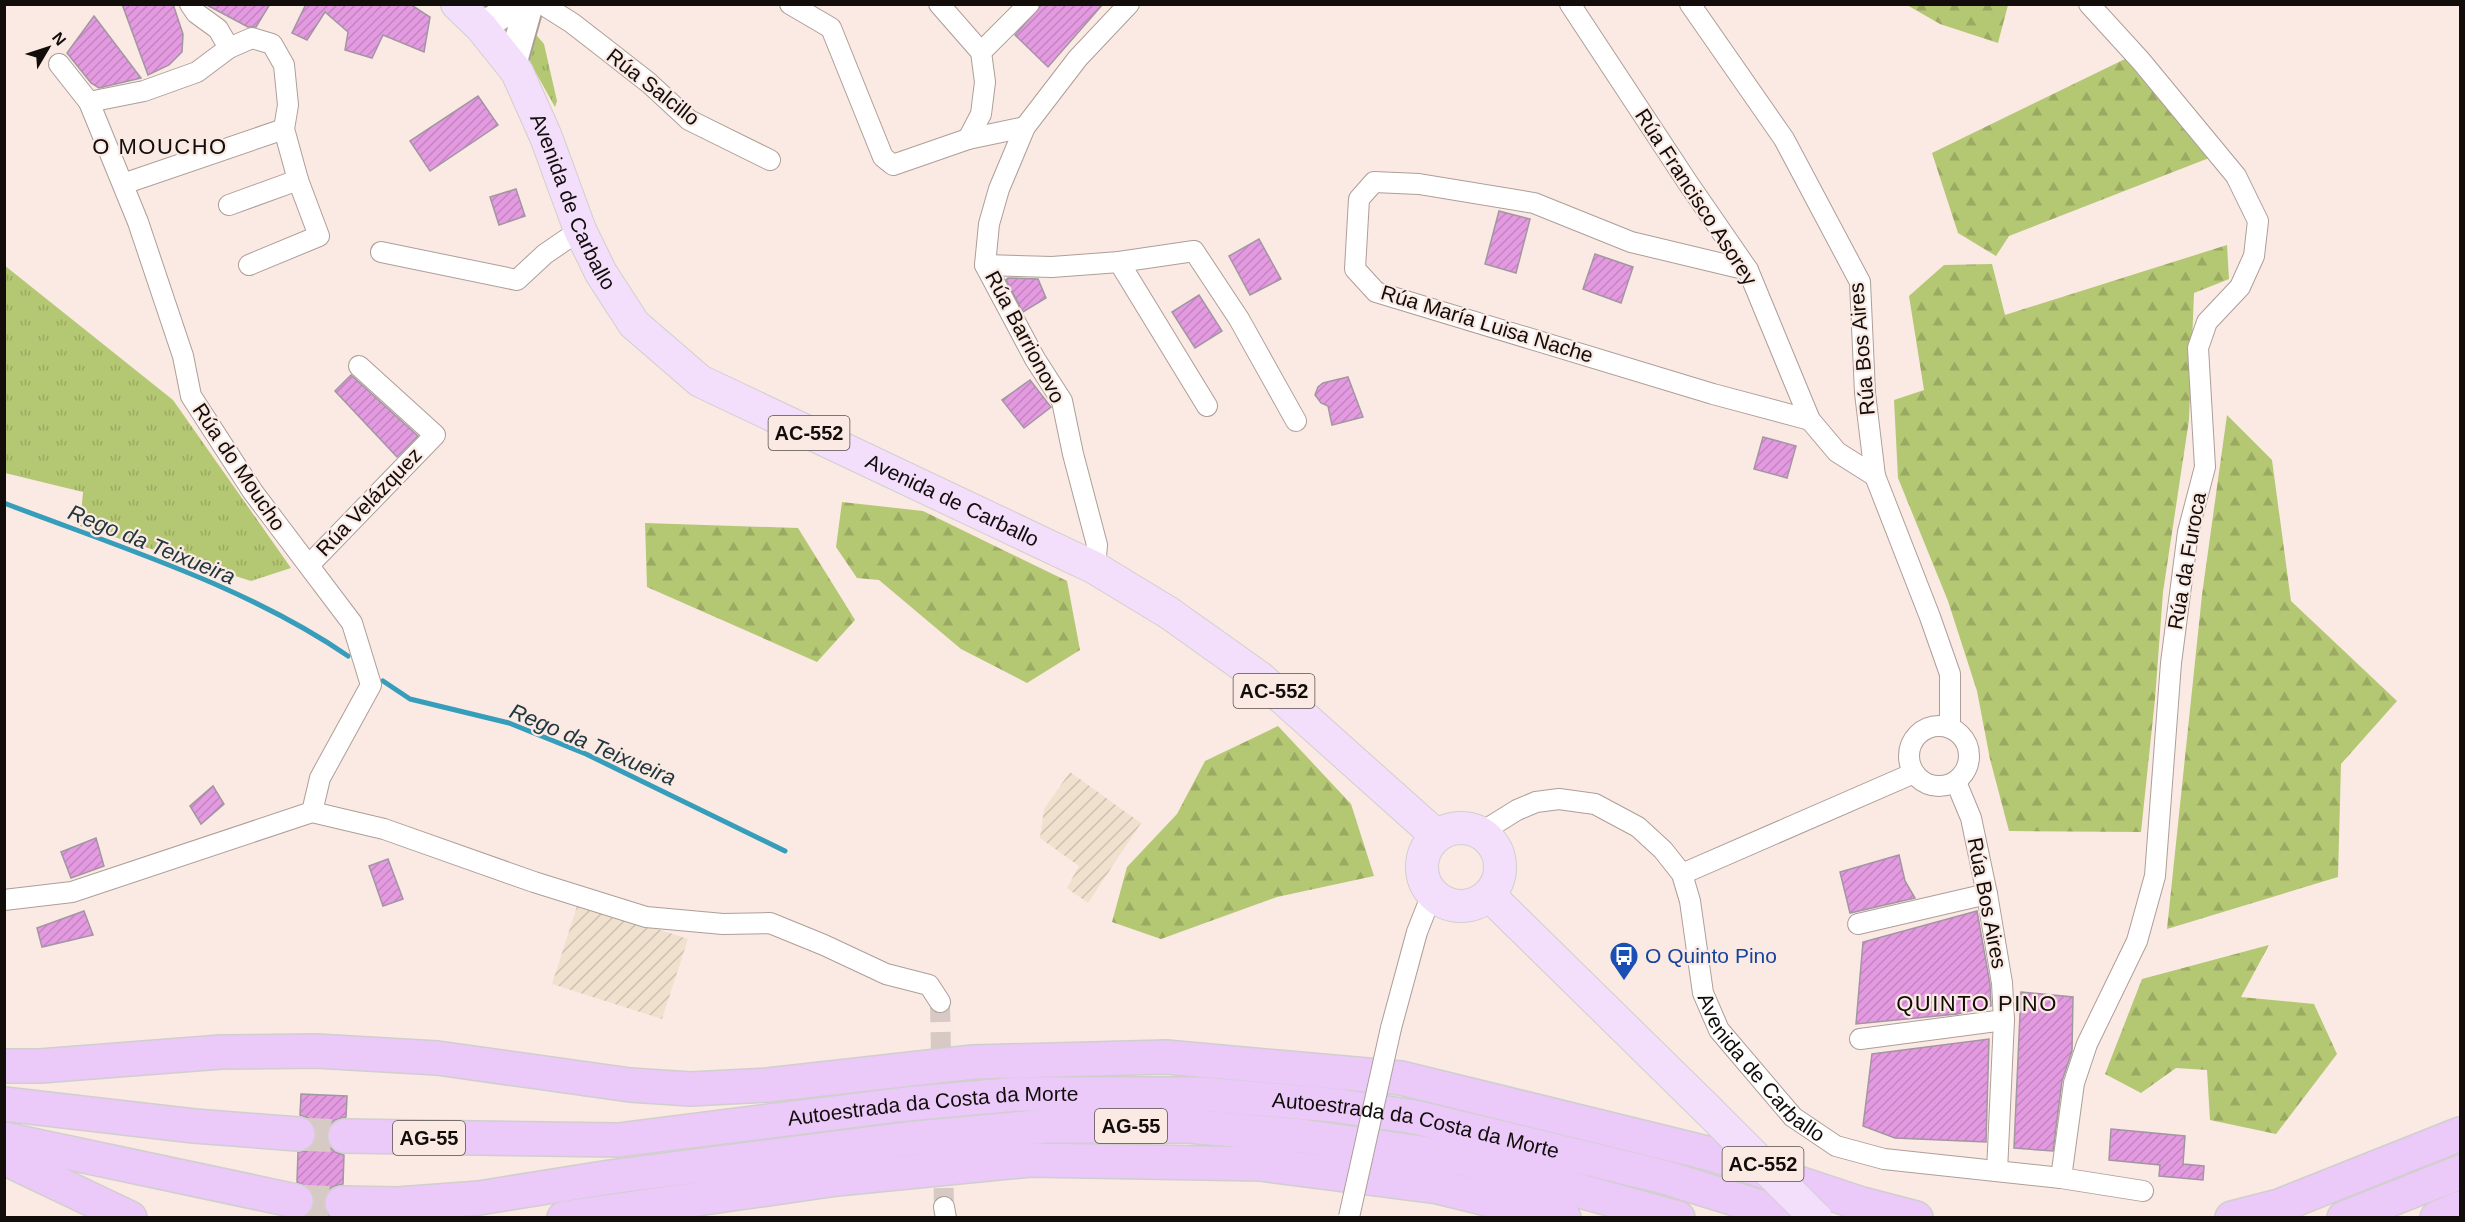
<svg xmlns="http://www.w3.org/2000/svg" width="2465" height="1222" font-family="Helvetica,sans-serif">
<style>
.industrial{fill:url(#industrial-furrows)}
.grass{fill:url(#grass-tufts)}
.forest{fill:url(#forest-firs)}
.lines{fill:none;stroke-linecap:round;stroke-linejoin:round}
.stream{stroke:#369ebb;stroke-width:5}
.building{fill:url(#building-hatch);stroke:#a196a1;stroke-width:1.5}
.street-tunnel{stroke:#d7c9c3;stroke-width:20;stroke-dasharray:20 10;stroke-linecap:butt}
.highway-tunnel{stroke:#d7c9c3;stroke-width:33;stroke-dasharray:33 16;stroke-linecap:butt}
.street-casing{stroke:#ae9e98;stroke-width:22}
.secondary-casing{stroke:#ae9e98;stroke-width:32}
.primary-casing{stroke:#d0cfce;stroke-width:34}
.highway-casing{stroke:#d0cfce;stroke-width:36}
.street{stroke:#fff;stroke-width:20}
.secondary{stroke:#fff;stroke-width:28}
.primary{stroke:#f3dffb;stroke-width:32}
.highway{stroke:#ebc9f9;stroke-width:33}
.street-bridge-casing{stroke:#ae9e98;stroke-width:22;stroke-linecap:butt}
.primary-bridge-casing{stroke:#d0cfce;stroke-width:34;stroke-linecap:butt}
.street-bridge{stroke:#fff;stroke-width:20}
.primary-bridge{stroke:#f3dffb;stroke-width:32}
.labels{text-anchor:middle;stroke-width:4.5;stroke-linejoin:round;paint-order:stroke}
.shield{fill:#faeae3;stroke:#584f4c;stroke-width:1.5}
.shield-label{font-size:20px;font-weight:bold;fill:#120d0b}
.street-label{font-size:21px;fill:#120d0b;stroke:#faeae3}
.transit-label{font-size:21px;fill:#164399;stroke:#faeae3;text-anchor:start}
.neighbourhood-label{font-size:22px;letter-spacing:1.5px;fill:#120d0b;stroke:#faeae3}
.water-label{font-size:22px;font-style:italic;fill:#20373e;stroke:#faeae3}
</style>
<defs>
<pattern id="industrial-furrows" width="10" height="10" patternUnits="userSpaceOnUse" patternTransform="scale(1.5)"><rect width="10" height="10" fill="#f0e1ce"/><path d="M-1 1l2-2M0 10L10 0M9 11l2-2" fill="none" stroke="#cdc0b0"/></pattern>
<pattern id="grass-tufts" width="24" height="20" patternUnits="userSpaceOnUse" patternTransform="scale(1.5)"><rect width="24" height="20" fill="#b4c773"/><path d="M3 7l-1-3M5 7V3M7 7l1-3M15 17l-1-3M17 17v-4M19 17l1-3" fill="none" stroke="#9aaa62"/></pattern>
<pattern id="forest-firs" width="22" height="20" patternUnits="userSpaceOnUse" patternTransform="scale(1.5)"><rect width="22" height="20" fill="#b4c773"/><path d="M5 1l3.5 6h-7zM16 11l3.5 6h-7z" fill="#9aaa62"/></pattern>
<pattern id="building-hatch" width="6" height="6" patternUnits="userSpaceOnUse" patternTransform="scale(1.5)"><rect width="6" height="6" fill="#e49ae1"/><path d="M-1 1l2-2M0 6l6-6M5 7l2-2" fill="none" stroke="#c384c0"/></pattern>
</defs>
<rect width="100%" height="100%" fill="#faeae3"/>
<g class="industrial">
<polygon points="1070,772 1141,823 1088,903 1067,888 1079,866 1040,838 1044,809"/>
<polygon points="578,903 688,939 662,1019 552,984"/>
</g>
<g class="grass">
<polygon points="532,30 544,44 557,101 555,107 531,64 524,40"/>
<polygon points="4,265 173,400 291,568 251,581 80,526 83,492 5,473"/>
</g>
<g class="forest">
<polygon points="1907,5 2008,5 1998,43 1940,24"/>
<polygon points="2125,59 2209,158 2009,236 1996,256 1958,233 1932,153"/>
<polygon points="2227,245 2229,279 2194,293 2189,420 2163,592 2155,699 2141,832 2009,831 1990,759 1977,691 1948,601 1898,478 1894,400 1924,390 1909,296 1944,265 1992,264 2005,315"/>
<polygon points="2227,415 2272,460 2291,601 2397,701 2341,764 2338,877 2167,929 2202,595"/>
<polygon points="842,502 923,511 1067,581 1080,650 1027,683 961,649 879,580 857,578 836,547"/>
<polygon points="645,523 798,528 855,620 817,662 647,587"/>
<polygon points="1278,726 1351,804 1374,876 1277,897 1161,939 1112,922 1127,867 1177,814 1205,761"/>
<polygon points="2269,945 2241,997 2314,1004 2337,1054 2276,1134 2210,1120 2207,1070 2176,1068 2141,1093 2105,1074 2142,979"/>
</g>
<g class="lines">
<g class="stream">
<path d="M4 503C119 547 246 586 348 656"/>
<polyline points="383,681 410,699 509,723 586,754 785,851"/>
</g>
</g>
<g class="building">
<polygon points="122,4 173,4 183,34 182,52 169,65 148,75"/>
<polygon points="205,4 270,4 256,27 248,27"/>
<polygon points="306,4 410,4 430,17 424,52 383,35 372,58 345,50 348,32 325,12 307,40 292,33"/>
<polygon points="1042,4 1103,4 1048,67 1015,35"/>
<polygon points="94,16 141,78 99,88 91,83 67,53"/>
<polygon points="478,96 498,125 430,171 410,141"/>
<polygon points="516,189 525,216 499,225 490,197"/>
<polygon points="1499,211 1530,219 1516,273 1485,264"/>
<polygon points="1259,239 1281,279 1250,295 1229,256"/>
<polygon points="1595,254 1633,267 1621,303 1583,289"/>
<polygon points="1008,278 1038,279 1046,298 1023,312 1006,280"/>
<polygon points="1199,295 1222,331 1195,348 1172,312"/>
<polygon points="351,375 418,436 397,457 335,391"/>
<polygon points="1348,377 1363,417 1332,425 1328,406 1321,403 1315,395 1318,387 1323,383"/>
<polygon points="1030,380 1051,407 1024,428 1002,400"/>
<polygon points="1763,437 1796,446 1787,478 1754,469"/>
<polygon points="213,786 224,804 201,824 190,806"/>
<polygon points="96,838 104,866 71,878 61,852"/>
<polygon points="1899,855 1905,881 1915,898 1850,913 1840,872"/>
<polygon points="388,859 403,899 383,906 369,866"/>
<polygon points="84,911 93,935 42,947 37,928"/>
<polygon points="1977,911 1990,984 1991,1006 1957,1014 1856,1024 1863,942"/>
<polygon points="2021,992 2073,997 2072,1051 2062,1081 2053,1151 2014,1148"/>
<polygon points="1989,1039 1986,1142 1895,1138 1863,1126 1872,1054"/>
<polygon points="301,1094 347,1096 346,1117 335,1120 329,1127 326,1135 329,1146 335,1152 344,1155 343,1184 332,1187 326,1193 323,1202 325,1212 331,1218 304,1218 310,1213 314,1205 314,1196 308,1187 297,1182 298,1152 307,1151 313,1145 317,1135 315,1125 308,1118 300,1115"/>
<polygon points="2111,1129 2185,1136 2183,1164 2204,1166 2203,1180 2159,1176 2160,1165 2109,1160"/>
</g>
<g class="lines">
<g class="street-tunnel">
<polyline points="940,1002 942,1111"/>
<polyline points="943,1158 944,1207"/>
</g>
<g class="highway-tunnel">
<polyline points="298,1134 345,1136"/>
<polyline points="296,1201 342,1203"/>
</g>
<g class="street-casing">
<g id="street">
<polyline points="190,4 196,13 218,29 229,48"/>
<polyline points="542,4 572,23 603,47 649,83 689,120 770,160"/>
<polyline points="790,4 831,28 883,157 893,165 968,139 1025,127"/>
<polyline points="939,4 981,52 985,82 981,114 968,139"/>
<polyline points="1570,4 1688,183 1748,270 1810,420 1837,452 1875,476"/>
<polyline points="1690,4 1784,139 1860,282 1865,393 1875,476 1930,617 1950,674 1950,727"/>
<polyline points="981,52 1029,4"/>
<polyline points="59,64 89,102"/>
<polyline points="123,184 284,129"/>
<polyline points="229,205 298,180"/>
<polyline points="381,252 517,280 545,254 580,230"/>
<polyline points="1119,262 1207,406"/>
<polyline points="249,265 319,236 298,180 284,129 288,105 284,65 272,44 252,38 229,48 197,72 144,91 89,102 138,222 183,356 191,396 253,492 352,623 371,685 320,778 312,812"/>
<polyline points="985,265 1052,267 1119,262 1194,251 1239,319 1296,421"/>
<polyline points="1748,270 1631,242 1534,203 1419,184 1374,182 1359,199 1355,269 1376,292 1713,394 1810,420"/>
<polyline points="309,565 435,435 359,366"/>
<polyline points="1095,568 1097,545 1073,454 1062,401 1035,359 985,265 989,224 999,189 1025,127 1078,58 1129,4"/>
<circle cx="1939" cy="756" r="30"/>
<polyline points="1956,782 1971,818 1987,894 2002,983 2004,1020 1997,1171"/>
<path id="s1" d="M1480 833 1517 810 1536 802 1559 799 1595 804 1638 827 1663 850 1682 874 1690 901 1703 993 1719 1030 1793 1117 1836 1146 1884 1159 2061 1178 2143 1191"/>
<polyline points="1682,874 1914,773"/>
<polyline points="4,900 72,892 312,812 384,829 534,882 646,917 723,924 770,923 824,945 886,974 929,985 940,1002"/>
<polyline points="1858,924 1987,894"/>
<polyline points="1391,1028 1417,932 1432,894"/>
<polyline points="1860,1039 2004,1020"/>
<polyline points="2061,1178 2074,1083 2087,1044 2137,941 2155,876 2171,663 2188,532 2205,467 2198,348 2207,322 2240,287 2254,256 2258,221 2236,176 2141,61 2089,4"/>
<polyline points="944,1207 946,1218"/>
</g>
</g>
<g class="secondary-casing">
<g id="secondary">
<polyline points="481,27 519,4"/>
<polyline points="512,65 529,4"/>
</g>
</g>
<g class="primary-casing">
<g id="primary">
<path id="s2" d="M457 4 481 27 517 72 546 137 580 230 601 273 634 324 700 381 1095 568 1169 613 1259 677 1437 836"/>
<circle cx="1461" cy="867" r="39"/>
<polyline points="1489,895 1709,1111"/>
</g>
</g>
<g class="highway-casing">
<g id="highway">
<polyline points="4,1066 40,1066 221,1052 316,1051 437,1058 630,1085 690,1089 768,1085 973,1062 1166,1057 1401,1078 1711,1154 1862,1204 1916,1218"/>
<polyline points="4,1104 194,1126 298,1134"/>
<path id="s3" d="M345 1136 618 1140 906 1104 1018 1094H1201L1333 1105 1415 1117 1664 1177 1796 1218"/>
<polyline points="4,1139 296,1201"/>
<polyline points="4,1158 130,1218"/>
<polyline points="342,1203 398,1204 479,1198 610,1177 906,1139 1046,1126 1188,1126 1301,1136 1464,1159 1678,1218"/>
<polyline points="564,1218 837,1179 1031,1160 1260,1164 1438,1187 1564,1218"/>
<polyline points="2232,1218 2279,1206 2460,1134"/>
<polyline points="2344,1218 2460,1172"/>
<polyline points="2437,1218 2460,1208"/>
</g>
</g>
<use href="#street" class="street"/>
<use href="#secondary" class="secondary"/>
<use href="#primary" class="primary"/>
<use href="#highway" class="highway"/>
<g class="street-bridge-casing">
<polyline id="street-bridge" points="1349,1217 1391,1028"/>
</g>
<g class="primary-bridge-casing">
<polyline id="primary-bridge" points="1709,1111 1816,1218"/>
</g>
<use href="#street-bridge" class="street-bridge"/>
<use href="#primary-bridge" class="primary-bridge"/>
</g>
<defs>
<g id="bus-pin" transform="scale(1.5)"><path d="M0 17L-7.5 6A9.5 9.5 0 1 1 7.5 6Z" fill="#1a4fb4" stroke="#faeae3"/><path d="M-5-6H5V4H4V6H2V4H-2V6H-4V4H-5ZM-3.5-4V0h7V-4ZM-3.5 1.2v1.5H-2V1.2ZM2 1.2v1.5H3.5V1.2Z" fill="#fff"/></g>
</defs>
<g fill-rule="evenodd">
<use href="#bus-pin" x="1624" y="956"/>
</g>
<g class="labels">
<g class="shield">
<rect x="768.5" y="416" width="81" height="34" rx="4.5"/>
<rect x="1233.5" y="674" width="81" height="34" rx="4.5"/>
<rect x="1095" y="1109" width="72" height="34" rx="4.5"/>
<rect x="393" y="1121" width="72" height="34" rx="4.5"/>
<rect x="1722.5" y="1147" width="81" height="34" rx="4.5"/>
</g>
<g class="shield-label">
<text x="809" y="440">AC-552</text>
<text x="1274" y="698">AC-552</text>
<text x="1131" y="1133">AG-55</text>
<text x="429" y="1145">AG-55</text>
<text x="1763" y="1171">AC-552</text>
</g>
<g class="street-label">
<text transform="translate(653 87) rotate(38)" y="7">Rúa Salcillo</text>
<text transform="translate(1696 197) rotate(57)" y="7">Rúa Francisco Asorey</text>
<text dy="7" stroke="none"><textPath href="#s2" startOffset="232">Avenida de Carballo</textPath></text>
<text transform="translate(1487 324) rotate(17)" y="7">Rúa María Luisa Nache</text>
<text transform="translate(1025 337) rotate(62)" y="7">Rúa Barrionovo</text>
<text transform="translate(1862 349) rotate(-95)" y="7">Rúa Bos Aires</text>
<text transform="translate(239 467) rotate(56)" y="7">Rúa do Moucho</text>
<text dy="7" stroke="none"><textPath href="#s2" startOffset="736">Avenida de Carballo</textPath></text>
<text transform="translate(369 502) rotate(-46)" y="7">Rúa Velázquez</text>
<text transform="translate(2187 561) rotate(-80)" y="7">Rúa da Furoca</text>
<text transform="translate(1987 903) rotate(79)" y="7">Rúa Bos Aires</text>
<text dy="7" stroke="none"><textPath href="#s1" startOffset="454">Avenida de Carballo</textPath></text>
<text dy="7" stroke="none"><textPath href="#s3" startOffset="590">Autoestrada da Costa da Morte</textPath></text>
<text dy="7" stroke="none"><textPath href="#s3" startOffset="1076">Autoestrada da Costa da Morte</textPath></text>
</g>
<g class="transit-label">
<text x="1645" y="963">O Quinto Pino</text>
</g>
<g class="neighbourhood-label">
<text x="160" y="154">O MOUCHO</text>
<text x="1977" y="1011">QUINTO PINO</text>
</g>
<g class="water-label">
<text transform="translate(152 544) rotate(22)" y="8">Rego da Teixueira</text>
<text transform="translate(593 744) rotate(23)" y="8">Rego da Teixueira</text>
</g>
</g>
<rect width="2465" height="1222" fill="none" stroke="#120d0b" stroke-width="12"/>
<g transform="translate(48 48) rotate(51)" stroke="#faeae3" stroke-width="4.5" paint-order="stroke">
<path d="M0-4.5L10 22L0 15L-10 22Z" fill="#120d0b"/>
<text y="-9" font-size="16" font-weight="bold" text-anchor="middle" fill="#120d0b">N</text>
</g>
</svg>
